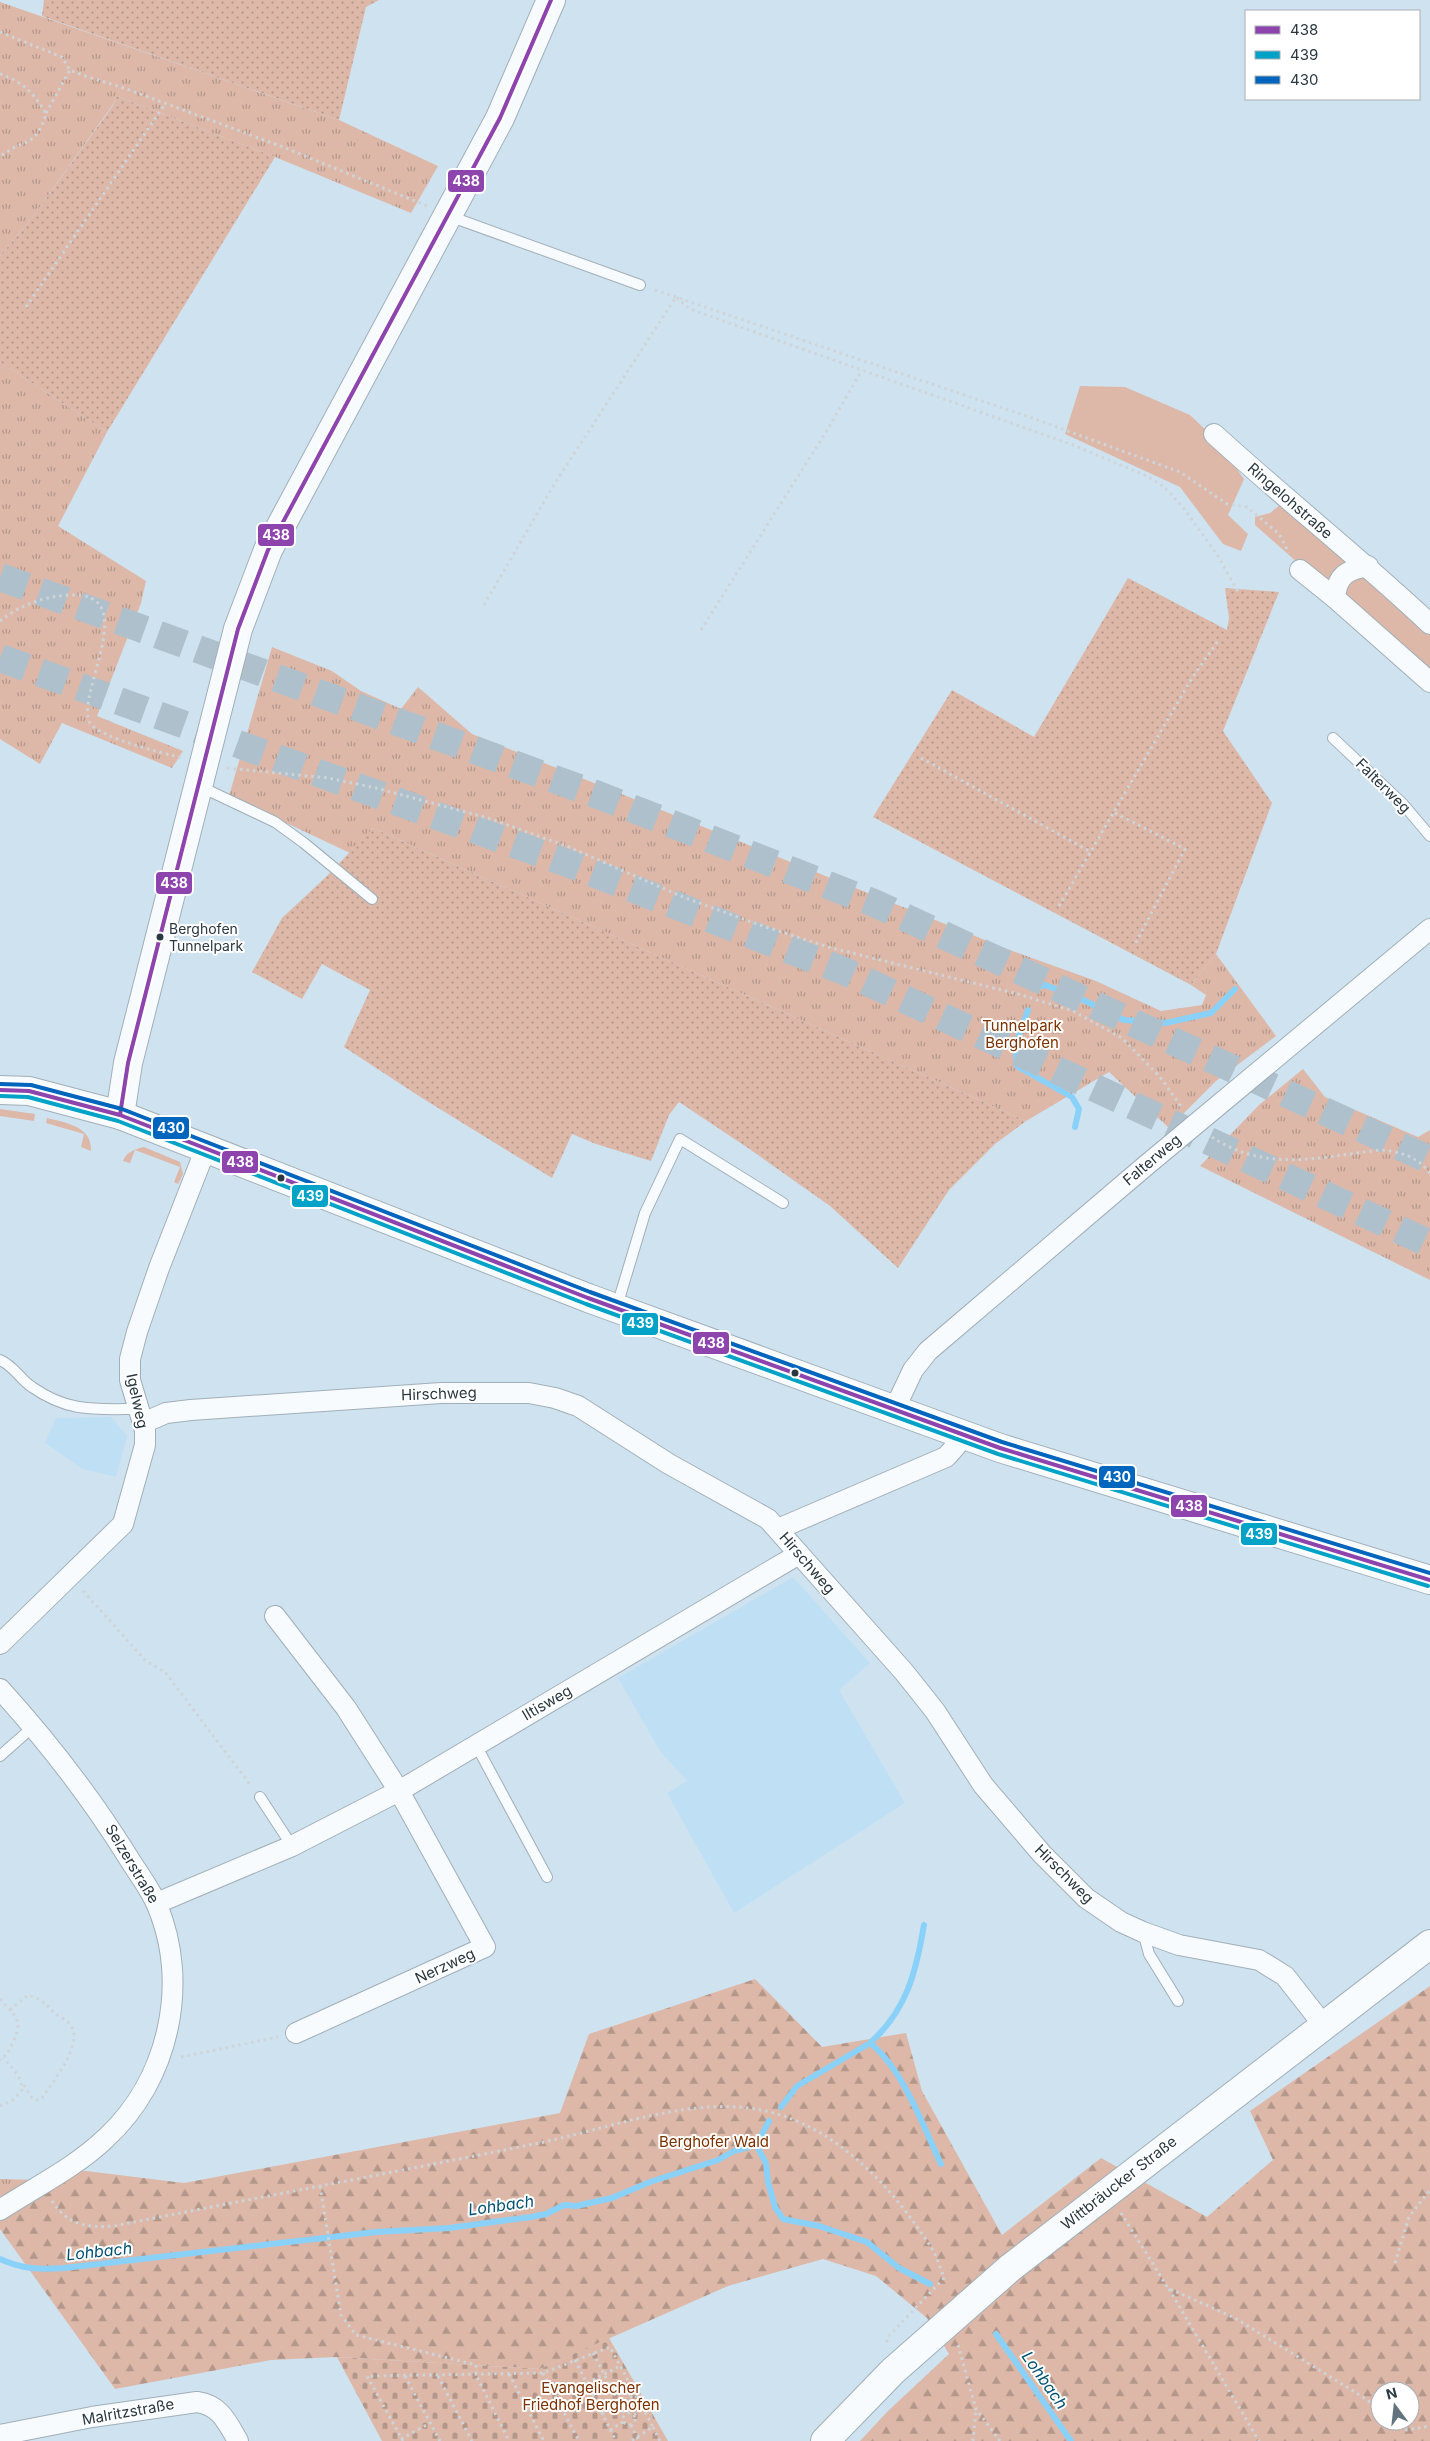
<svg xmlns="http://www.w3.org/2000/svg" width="1430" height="2441" font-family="Inter,sans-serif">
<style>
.built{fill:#bfe0f4}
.grass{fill:#ddb8a8}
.forest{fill:url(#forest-firs);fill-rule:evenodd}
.cemetery{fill:url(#cemetery-stones)}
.park{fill:url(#park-tufts)}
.garden{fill:url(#garden-dots)}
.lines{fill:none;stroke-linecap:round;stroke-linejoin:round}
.stream{stroke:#8ad1f9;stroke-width:6}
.highway-tunnel{stroke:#aec0cc;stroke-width:28;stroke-dasharray:28 14;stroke-linecap:butt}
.lane-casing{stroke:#a1afb9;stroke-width:12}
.street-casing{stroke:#a1afb9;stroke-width:22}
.secondary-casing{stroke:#a1afb9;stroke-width:30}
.path{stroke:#ced4d8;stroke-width:3;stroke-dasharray:2.5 4;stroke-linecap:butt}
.lane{stroke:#f8fbfd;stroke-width:10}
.street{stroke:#f8fbfd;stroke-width:20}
.secondary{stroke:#f8fbfd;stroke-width:28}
.bus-1-casing{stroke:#fff;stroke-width:8}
.bus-2-casing{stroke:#fff;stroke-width:8}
.bus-3-casing{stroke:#fff;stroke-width:8}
.bus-1{stroke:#8e44ad;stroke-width:4}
.bus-2{stroke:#02a3c7;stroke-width:4}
.bus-3{stroke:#0065bd;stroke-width:4}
.bus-dot{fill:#2a3841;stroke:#fff;stroke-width:2}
.labels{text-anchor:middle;stroke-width:4;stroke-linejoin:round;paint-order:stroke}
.bus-label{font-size:14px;fill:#2a3841;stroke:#fff;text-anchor:start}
.street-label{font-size:15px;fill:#2a3841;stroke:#fff}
.park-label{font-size:15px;fill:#7c3200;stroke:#fff}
.water-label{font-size:16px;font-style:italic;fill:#005172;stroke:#fff}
.line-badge{stroke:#fff;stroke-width:2}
.badge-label{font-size:14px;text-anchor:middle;font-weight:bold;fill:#fff}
</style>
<defs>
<pattern id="forest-firs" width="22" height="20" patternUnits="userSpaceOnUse" patternTransform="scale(1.25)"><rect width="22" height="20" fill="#ddb8a8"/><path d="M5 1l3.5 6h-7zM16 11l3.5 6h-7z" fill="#b3978a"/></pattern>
<pattern id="cemetery-stones" width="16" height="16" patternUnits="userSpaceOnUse" patternTransform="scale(1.25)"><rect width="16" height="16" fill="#ddb8a8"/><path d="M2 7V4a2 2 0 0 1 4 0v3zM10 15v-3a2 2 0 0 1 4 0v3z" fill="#b3978a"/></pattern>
<pattern id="park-tufts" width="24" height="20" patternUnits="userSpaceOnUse" patternTransform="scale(1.25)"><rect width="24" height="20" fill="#ddb8a8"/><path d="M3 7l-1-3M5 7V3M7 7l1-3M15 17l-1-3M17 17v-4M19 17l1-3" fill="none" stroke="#b3978a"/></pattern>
<pattern id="garden-dots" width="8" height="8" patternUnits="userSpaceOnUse" patternTransform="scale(1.25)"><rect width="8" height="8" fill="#ddb8a8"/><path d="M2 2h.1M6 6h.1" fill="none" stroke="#b3978a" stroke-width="1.8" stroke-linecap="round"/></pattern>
</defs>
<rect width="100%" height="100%" fill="#cfe2ef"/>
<g class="built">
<polygon points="111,1417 127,1436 116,1477 83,1469 45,1443 56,1418"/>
<polygon points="793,1577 870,1663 839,1690 905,1803 734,1913 667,1793 687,1781 660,1751 618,1678"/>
</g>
<g class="grass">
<polygon points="1080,386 1125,387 1190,415 1213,437 1244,479 1228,515 1248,534 1241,551 1223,544 1180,487 1065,434"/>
<polygon points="1280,505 1348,559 1331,582 1323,585 1255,525 1255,517 1270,513"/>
<polygon points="1354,576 1370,577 1430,631 1430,673 1345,601 1342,588"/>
<polygon points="0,1109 35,1114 34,1121 0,1116"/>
<path d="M47 1118C66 1123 92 1126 91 1151L81 1147 84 1134 46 1123Z"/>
<path d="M144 1147 180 1162 183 1174 178 1184 174 1182 180 1167 135 1150 130 1163 123 1161C126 1152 135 1149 144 1147Z"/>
</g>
<path class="forest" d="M755 1979 822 2047 906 2033 922 2091 1002 2235 1101 2158 1207 2217 1273 2160 1250 2111 1430 1986V2441H860L888 2411 949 2354 927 2318 876 2276 823 2259 728 2286 540 2369 337 2357 271 2360 115 2389 0 2229V2218L70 2169 184 2183 560 2113 589 2034ZM1380 2391H1410V2421H1380Z"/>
<polygon class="cemetery" points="609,2338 668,2441 382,2441 337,2357 540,2369"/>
<g class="park">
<polygon points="0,2 339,120 438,166 411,213 275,157 116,96 114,103 32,218 0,256"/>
<polygon points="0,362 107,432 58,526 146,581 141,603 97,716 183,751 172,768 62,723 40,764 0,739"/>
<polygon points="272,647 332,671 361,691 401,709 418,687 472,734 1010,950 1096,981 1161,1011 1202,1005 1206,995 1191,985 1216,954 1276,1036 1216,1081 1169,1128 1109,1072 1026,1121 373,828 350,853 229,796"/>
<polygon points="1303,1069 1325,1097 1418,1137 1430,1130 1430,1280 1200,1166 1259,1105"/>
<polygon points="0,2179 40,2180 0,2202"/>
</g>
<g class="garden">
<polygon points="44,0 379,0 366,7 339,120 42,16"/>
<polygon points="116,96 275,157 107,432 0,362 0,256 32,218 114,104"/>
<polygon points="1128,578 1227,630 1229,618 1225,588 1279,592 1223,731 1272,803 1216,954 1191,985 873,817 952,690 1034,737"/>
<polygon points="373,828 1026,1121 995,1144 949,1190 898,1268 830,1206 748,1148 679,1102 669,1115 651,1161 596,1144 572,1134 552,1178 422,1098 344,1047 370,990 322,964 302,999 252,972 282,918 326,877"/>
</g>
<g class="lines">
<g class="stream">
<polyline points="1037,987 1045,985 1077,997 1124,1020 1165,1023 1211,1013 1235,989"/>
<polyline points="1028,1010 1015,1046 1017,1066 1072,1097 1079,1109 1075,1127"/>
<path d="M870 2043C907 2010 916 1972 924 1925"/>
<path d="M781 2107 797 2086 870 2043C903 2069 923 2126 941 2164"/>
<polyline points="756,2145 769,2121"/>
<path d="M0 2259C22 2269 40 2270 64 2268L376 2232 449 2228 531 2217 546 2214 564 2205 576 2206 612 2198 650 2182 718 2160 734 2151 756 2145 766 2163 768 2182 775 2207 783 2219 819 2226 867 2242 899 2268 930 2284"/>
<polyline points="996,2334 1071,2441"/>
</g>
<g class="highway-tunnel">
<polyline points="0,577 598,795 874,903 1430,1160"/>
<polyline points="0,658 570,864 844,971 1430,1244"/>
</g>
<g class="lane-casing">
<g id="lane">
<polyline points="449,216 640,285"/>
<polyline points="1333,738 1403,804 1430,836"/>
<polyline points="199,786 275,822 304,843 372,899"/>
<polyline points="617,1306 645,1213 680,1139 783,1203"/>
<path d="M0 1360C14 1366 20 1379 32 1387 69 1413 96 1409 139 1409"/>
<polyline points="476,1745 547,1877"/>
<polyline points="0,1756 34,1726"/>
<polyline points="260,1797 292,1846"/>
<polyline points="1143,1932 1149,1954 1178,2001"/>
</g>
</g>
<g class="street-casing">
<g id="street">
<path d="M1214 434C1285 499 1360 558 1430 624"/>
<polyline points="1300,570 1335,598 1430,682"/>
<path d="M1335 598C1337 575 1347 570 1368 566"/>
<polyline points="895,1408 913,1370 928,1351 1143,1168 1430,929"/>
<polyline points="143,1423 166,1413 191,1410 441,1393 529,1393 555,1398 578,1406 669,1464 768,1519 904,1672 935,1711 983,1785 1042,1854 1086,1898 1121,1922 1143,1932 1179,1945 1259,1960 1285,1976 1325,2027"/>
<polyline points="778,1529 946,1457 956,1446 961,1432"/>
<polyline points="275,1616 346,1708 399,1791 485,1947 296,2033"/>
<polyline points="0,1644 123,1524 145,1445 145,1430 130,1380 130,1359 137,1332 159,1268 206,1148"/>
<path d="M0 1689C48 1742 90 1796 128 1857 137 1872 150 1888 157 1905 190 1984 169 2080 106 2138 76 2167 35 2187 0 2210"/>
<polyline points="157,1903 292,1846 399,1791 799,1554"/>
<path d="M0 2435 92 2417 197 2402C220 2405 227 2422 238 2441"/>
</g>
</g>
<g class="secondary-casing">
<g id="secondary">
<polyline points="0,1090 29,1091 120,1115 588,1298 1000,1448 1430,1580"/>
<polyline points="120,1115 128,1063 238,629 268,550 500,118 551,0"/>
<polyline points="825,2441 893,2371 1010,2268 1430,1944"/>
</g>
</g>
<g class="path">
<polyline points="0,32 62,57 70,70 85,76 124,88 283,147 427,206"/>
<path d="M0 74C22 81 35 94 46 114 35 150 23 137 0 157"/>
<polyline points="46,113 70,70"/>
<polyline points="655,290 1032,418 1180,472 1227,504 1247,507 1279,534 1289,553"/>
<polyline points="26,307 165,104"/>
<polyline points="484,605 555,483 676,297 690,309 1073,445 1149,477 1164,487 1182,506 1218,556 1238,592"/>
<path d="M0 621C20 605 45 596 70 595 144 591 74 696 90 723 100 738 163 753 182 758"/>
<polyline points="701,630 826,432 862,370"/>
<polyline points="921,758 1091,852"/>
<polyline points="227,768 328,778 376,788 488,818 569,847 683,897 754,923 828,947 1018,994 1073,1011 1122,1038 1160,1077 1183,1109"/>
<polyline points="1115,813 1185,849 1134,946"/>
<polyline points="1059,906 1192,678 1218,641"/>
<path d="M1212 1137C1266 1173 1320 1157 1380 1150 1399 1151 1419 1157 1430 1174"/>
<polyline points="83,1591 146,1661 165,1672 251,1786"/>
<path d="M0 1999C16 2017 24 2020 12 2044 9 2051 6 2056 0 2060"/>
<path d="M10 2010 28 1995C45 2000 44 2004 56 2014 61 2017 68 2021 71 2026 84 2044 52 2083 42 2098L37 2100 32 2098 22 2082"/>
<polyline points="181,2057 278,2037"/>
<path d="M0 2106 13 2100 22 2090C22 2076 12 2068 3 2058"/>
<polyline points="320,2186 341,2315 356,2335 476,2365 476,2375 509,2441"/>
<path d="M52 2201C68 2225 86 2228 114 2226 255 2198 397 2172 539 2143 608 2129 690 2096 761 2110 834 2124 890 2185 929 2244 936 2254 940 2267 944 2278L888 2337 886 2345"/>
<polyline points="1121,2213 1168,2288 1235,2318 1363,2397 1380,2410"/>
<polyline points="1395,2263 1409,2217 1430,2190"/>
<polyline points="1169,2289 1259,2441"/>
<polyline points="958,2345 976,2409 1000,2441"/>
<polyline points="593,2353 625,2414"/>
<polyline points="575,2360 616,2441"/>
<polyline points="543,2373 579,2441"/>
<polyline points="509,2374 544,2441"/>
<polyline points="405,2376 440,2441"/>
<polyline points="438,2376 472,2441"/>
<polyline points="587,2383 620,2366"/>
<circle cx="629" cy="2419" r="6"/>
<polyline points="602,2414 635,2394"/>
<polyline points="634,2415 643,2409"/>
<polyline points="1395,2421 1407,2430 1430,2426"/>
<polyline points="631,2425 639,2441"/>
<polyline points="653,2427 660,2441"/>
<polyline points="610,2430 623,2422"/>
<polyline points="401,2439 430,2423"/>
<polyline points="403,2441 367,2376 543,2373 610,2347 653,2427 631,2441"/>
<polyline points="973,2441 976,2409"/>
</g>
<use href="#lane" class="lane"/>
<use href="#street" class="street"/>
<use href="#secondary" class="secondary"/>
<g class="bus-1-casing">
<g id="bus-1">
<polyline points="0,1090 29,1091 120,1115 588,1298 1000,1448 1430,1580"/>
<polyline points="120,1115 128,1063 238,629 268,550 500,118 551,0"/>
</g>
</g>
<g class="bus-2-casing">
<polyline id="bus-2" points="0,1096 28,1097 118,1121 586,1304 998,1454 1428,1586"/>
</g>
<g class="bus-3-casing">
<polyline id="bus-3" points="0,1084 31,1085 122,1109 590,1292 1002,1442 1430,1573"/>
</g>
<use href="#bus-1" class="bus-1"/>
<use href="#bus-2" class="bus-2"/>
<use href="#bus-3" class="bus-3"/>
</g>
<g class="bus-dot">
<circle cx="160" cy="937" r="4.5"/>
<circle cx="281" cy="1178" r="4.5"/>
<circle cx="795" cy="1373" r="4.5"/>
</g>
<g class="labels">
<g class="bus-label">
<text x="169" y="934">Berghofen<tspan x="169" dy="17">Tunnelpark</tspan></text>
</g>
<g class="street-label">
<text transform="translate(1290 501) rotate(41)" y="5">Ringelohstraße</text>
<text transform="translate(1383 786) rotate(45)" y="5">Falterweg</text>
<text transform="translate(1152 1160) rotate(-40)" y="5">Falterweg</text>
<text transform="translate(439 1394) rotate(-2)" y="5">Hirschweg</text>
<text transform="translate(137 1401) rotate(78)" y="5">Igelweg</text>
<text transform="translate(807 1563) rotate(49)" y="5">Hirschweg</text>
<text transform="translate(547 1703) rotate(-30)" y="5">Iltisweg</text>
<text transform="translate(132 1864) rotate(59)" y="5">Selzerstraße</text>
<text transform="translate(1064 1874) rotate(45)" y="5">Hirschweg</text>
<text transform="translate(445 1966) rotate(-25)" y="5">Nerzweg</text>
<text transform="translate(1119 2183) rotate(-38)" y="5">Wittbräucker Straße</text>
<text transform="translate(128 2412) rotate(-10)" y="5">Malritzstraße</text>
</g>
<g class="park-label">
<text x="1022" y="1031">Tunnelpark<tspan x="1022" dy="17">Berghofen</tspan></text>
<text x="714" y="2147">Berghofer Wald</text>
<text x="591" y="2393">Evangelischer<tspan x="591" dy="17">Friedhof Berghofen</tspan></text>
</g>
<g class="water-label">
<text transform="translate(501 2205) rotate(-8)" y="6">Lohbach</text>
<text transform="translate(99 2251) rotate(-6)" y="6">Lohbach</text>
<text transform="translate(1045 2380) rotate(55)" y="6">Lohbach</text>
</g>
</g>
<g class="line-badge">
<rect x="447" y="169" width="38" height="24" rx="5" fill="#8e44ad"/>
<rect x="257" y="523" width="38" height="24" rx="5" fill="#8e44ad"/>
<rect x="155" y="871" width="38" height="24" rx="5" fill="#8e44ad"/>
<rect x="152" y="1116" width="38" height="24" rx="5" fill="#0065bd"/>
<rect x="221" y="1150" width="38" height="24" rx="5" fill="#8e44ad"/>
<rect x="291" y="1184" width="38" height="24" rx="5" fill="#02a3c7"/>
<rect x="621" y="1312" width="38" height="24" rx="5" fill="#02a3c7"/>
<rect x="692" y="1331" width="38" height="24" rx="5" fill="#8e44ad"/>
<rect x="1098" y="1465" width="38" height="24" rx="5" fill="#0065bd"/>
<rect x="1170" y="1494" width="38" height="24" rx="5" fill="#8e44ad"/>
<rect x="1240" y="1522" width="38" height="24" rx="5" fill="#02a3c7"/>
</g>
<g class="badge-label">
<text x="466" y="186">438</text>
<text x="276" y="540">438</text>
<text x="174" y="888">438</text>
<text x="171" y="1133">430</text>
<text x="240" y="1167">438</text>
<text x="310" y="1201">439</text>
<text x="640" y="1328">439</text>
<text x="711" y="1348">438</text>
<text x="1117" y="1482">430</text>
<text x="1189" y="1511">438</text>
<text x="1259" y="1539">439</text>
</g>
<rect x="1245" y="10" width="175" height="90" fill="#ffffff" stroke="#aaafb3"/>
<rect x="1255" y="26" width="25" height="8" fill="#8e44ad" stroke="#aaafb3"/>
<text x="1290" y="35" font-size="15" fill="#2a3841">438</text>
<rect x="1255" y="51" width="25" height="8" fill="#02a3c7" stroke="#aaafb3"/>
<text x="1290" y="60" font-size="15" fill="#2a3841">439</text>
<rect x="1255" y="76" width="25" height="8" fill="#0065bd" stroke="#aaafb3"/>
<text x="1290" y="85" font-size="15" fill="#2a3841">430</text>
<g transform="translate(1395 2406) rotate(345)"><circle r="24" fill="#ffffff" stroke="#aaafb3"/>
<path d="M0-4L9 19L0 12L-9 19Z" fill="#64747e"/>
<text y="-8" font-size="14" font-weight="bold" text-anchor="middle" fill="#2a3841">N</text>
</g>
</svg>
